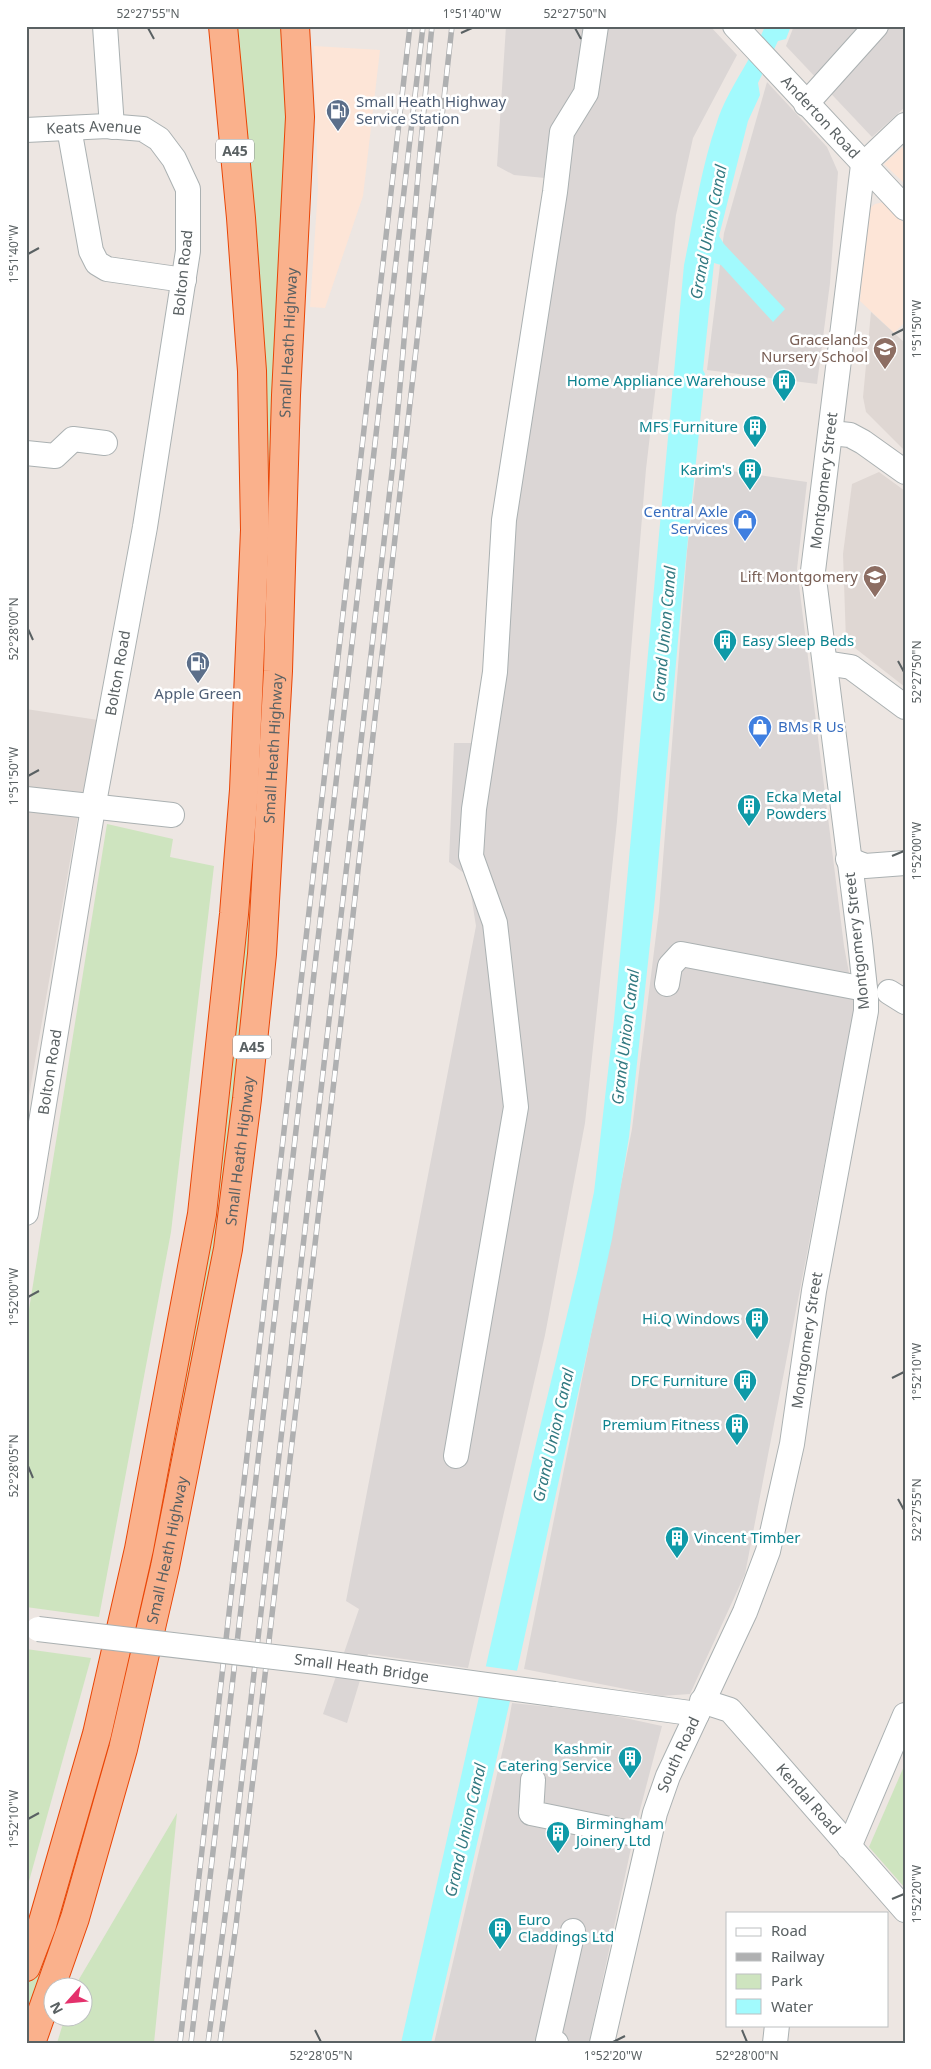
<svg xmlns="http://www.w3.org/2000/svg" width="931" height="2069" font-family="'Noto Sans',sans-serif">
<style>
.commercial{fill:#fde5d7}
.industrial{fill:#dbd6d5}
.education{fill:#dfd7d3}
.green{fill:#cee4bf}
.water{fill:#a2fafd}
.pier{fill:#ede6e2}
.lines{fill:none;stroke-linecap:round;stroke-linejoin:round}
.minor-casing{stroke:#abb1b2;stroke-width:26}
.highway-casing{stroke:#e94506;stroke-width:30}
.minor{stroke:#fff;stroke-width:24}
.highway{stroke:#fab18c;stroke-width:28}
.rail-casing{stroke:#afb0b1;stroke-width:5.5}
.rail{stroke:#fff;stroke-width:4;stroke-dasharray:11;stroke-linecap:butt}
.minor-bridge-casing{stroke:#abb1b2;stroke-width:26;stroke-linecap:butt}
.minor-bridge{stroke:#fff;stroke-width:24}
.ticks{fill:none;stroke:#5a6163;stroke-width:2}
.labels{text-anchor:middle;stroke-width:5;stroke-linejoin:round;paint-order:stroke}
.shield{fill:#fff;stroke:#8c9092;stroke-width:1}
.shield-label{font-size:14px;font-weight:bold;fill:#5a6163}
.service-label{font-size:15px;fill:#4e5e75;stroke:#fff;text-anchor:start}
.street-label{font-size:15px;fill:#5a6163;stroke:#fff}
.education-label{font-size:15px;fill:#785e54;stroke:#fff;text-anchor:end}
.culture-label{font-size:15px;fill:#0d838f;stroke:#fff;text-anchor:end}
.shop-label{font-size:15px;fill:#366cbe;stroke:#fff;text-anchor:end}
.water-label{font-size:16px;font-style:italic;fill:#337a82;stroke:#fff}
.neatline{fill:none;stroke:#5a6163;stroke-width:2}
.ticks-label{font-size:12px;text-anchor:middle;fill:#5a6163}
</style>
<rect width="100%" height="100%" fill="#ede6e2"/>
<g class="commercial">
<polygon points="314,46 380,50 363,196 325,308 310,307 318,189"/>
<polygon points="905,145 905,184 884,164"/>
<polygon points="884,202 905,224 905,322 894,333 860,301 868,210 875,204"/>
</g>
<g class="industrial">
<polygon points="506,26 710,26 737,55 693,138 676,215 646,469 617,821 585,1123 545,1335 468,1668 368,1654 347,1723 323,1714 359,1609 346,1601 476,926 468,876 449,862 454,743 475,743 481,694 496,516 545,178 514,175 497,166"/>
<polygon points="794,26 905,26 905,107 872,137 786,46"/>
<polygon points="767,82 827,147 838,172 830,283 817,384 707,370 724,233"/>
<polygon points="697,466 807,482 797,569 844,946 855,1005 745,1574 690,1694 661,1696 524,1669 632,1129 659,911 687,551"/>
<polygon points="512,1703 597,1712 662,1726 636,1825 589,2043 434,2043 506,1736"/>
</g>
<g class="education">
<polygon points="871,312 905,343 905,451 866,412 863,397"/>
<polygon points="879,472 905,491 905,687 846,641 843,554 852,484"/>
<polygon points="26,709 98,720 77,821 26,1113"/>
</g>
<g class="green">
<polygon points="237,26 285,26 290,140 251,951 221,1203 150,1615 106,1782 26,2025 26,1988 56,1913 235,981 250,187"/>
<polygon points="107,824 173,839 170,857 214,866 171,1232 99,1617 26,1607 26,1328"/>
<polygon points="26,1649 91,1658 26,1892"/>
<polygon points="905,1764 905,1888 869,1847"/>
<polygon points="177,1813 154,2043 57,2043 65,2017 82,2016 82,1986 75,1986"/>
</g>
<path class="water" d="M765 26H791L786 39 778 41 758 83 760 95 748 121 719 236 724 244 785 309 773 322 721 265 714 263 703 370 705 374 681 607 655 898 629 1137 612 1239 519 1662 431 2043H401L535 1448 578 1269 594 1192 614 1020 684 265C694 217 701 168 717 122 728 88 752 60 765 26Z"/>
<polygon class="pier" points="483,1666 519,1671 512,1701 477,1696"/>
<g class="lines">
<g class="minor-casing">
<g id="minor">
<polyline points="105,26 112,127"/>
<path id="s1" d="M735 26 905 208"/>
<polyline points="806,104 876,26"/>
<polyline points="69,128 91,251 97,263 107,269 184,280"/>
<path id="s2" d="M26 130 107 126 143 129 159 139 174 159 188 189V251L145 527 93 808 26 1213"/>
<polyline points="863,165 905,125"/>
<polyline points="831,433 850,435 863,442 905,472"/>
<polyline points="26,453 55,456 73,439 105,443"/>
<polyline points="825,663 851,667 905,707"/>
<polyline points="26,799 172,815"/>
<polyline points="848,859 865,866 905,863"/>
<polyline points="667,984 670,966 681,954 865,989"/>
<polyline points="889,992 905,1002"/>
<polyline points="456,1456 516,1107 495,923 471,856 474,809 495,672 504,520 555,192 562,132 586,93 596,26"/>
<polyline points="554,1694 697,1714"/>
<path id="s3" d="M702 1701 730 1710 905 1910"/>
<polyline points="533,1780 531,1813 649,1837"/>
<polyline points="849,1847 905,1715"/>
<polyline points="556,2043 548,2041 573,1931"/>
<path id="s4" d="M602 2043 655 1813 668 1776 745 1612 768 1551 792 1444 814 1291 866 1011V998L860 942 813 571 863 165"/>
<polyline points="775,2043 777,2025"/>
</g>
</g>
<g class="highway-casing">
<g id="highway">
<polyline points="26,1967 42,1925 97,1734 139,1549 202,1214 234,914 244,790 255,530 252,371 241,218 223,26"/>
<path id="s5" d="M31 2043 75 1918 123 1749 165 1567 228 1249 247 1099 262 954 278 671 286 395 300 117 295 26"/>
</g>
</g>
<use href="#minor" class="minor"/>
<use href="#highway" class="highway"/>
<g class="rail-casing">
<g id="rail">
<polyline points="180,2043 410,26"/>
<polyline points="191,2043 423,26"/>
<path d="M208 2043 233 1856 393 463C407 317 417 172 432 26"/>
<polyline points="220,2043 236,1925 348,960 452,26"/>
</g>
</g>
<use href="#rail" class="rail"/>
<g class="minor-bridge-casing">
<g id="minor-bridge">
<path id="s6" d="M38 1629 317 1662 554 1694"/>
</g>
</g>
<use href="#minor-bridge" class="minor-bridge"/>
</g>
<path class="ticks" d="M148 28 154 39M575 28 581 39M461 33 472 28M28 254 39 248M892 335 904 329M28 629 33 640M898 661 904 672M28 776 39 770M892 856 904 851M28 1297 39 1291M892 1378 904 1372M28 1466 33 1478M898 1499 904 1510M28 1819 39 1813M892 1899 904 1894M315 2030 321 2042M742 2030 747 2042M613 2042 625 2036"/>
<defs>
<g id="fuel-pin" transform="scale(1.25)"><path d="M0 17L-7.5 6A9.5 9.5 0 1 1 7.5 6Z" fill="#5c6f8a" stroke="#fff"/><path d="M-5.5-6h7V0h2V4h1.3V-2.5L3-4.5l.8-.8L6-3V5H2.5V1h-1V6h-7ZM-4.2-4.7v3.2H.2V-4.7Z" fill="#fff"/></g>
<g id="school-pin" transform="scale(1.25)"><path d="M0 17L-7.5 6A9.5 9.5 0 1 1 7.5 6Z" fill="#8d6e63" stroke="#fff"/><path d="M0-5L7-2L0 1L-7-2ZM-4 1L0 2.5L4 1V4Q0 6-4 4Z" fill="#fff"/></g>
<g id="building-pin" transform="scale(1.25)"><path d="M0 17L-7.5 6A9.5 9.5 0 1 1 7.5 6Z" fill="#0f9aa8" stroke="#fff"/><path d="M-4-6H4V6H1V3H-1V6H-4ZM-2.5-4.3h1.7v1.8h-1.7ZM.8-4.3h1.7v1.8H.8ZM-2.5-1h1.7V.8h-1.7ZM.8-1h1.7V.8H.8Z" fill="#fff"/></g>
<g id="shop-pin" transform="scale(1.25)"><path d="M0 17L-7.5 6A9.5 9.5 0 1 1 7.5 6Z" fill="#3f7fe0" stroke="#fff"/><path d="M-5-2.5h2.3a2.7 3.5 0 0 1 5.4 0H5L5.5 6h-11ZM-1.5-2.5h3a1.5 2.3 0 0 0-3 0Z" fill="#fff"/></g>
</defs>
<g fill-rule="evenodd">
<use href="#fuel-pin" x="338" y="111"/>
<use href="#school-pin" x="885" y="349"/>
<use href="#building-pin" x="784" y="381"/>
<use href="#building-pin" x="755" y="427"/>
<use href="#building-pin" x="750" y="470"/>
<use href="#shop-pin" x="745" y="521"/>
<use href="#school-pin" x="875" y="577"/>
<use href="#building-pin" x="725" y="641"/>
<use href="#fuel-pin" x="198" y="663"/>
<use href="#shop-pin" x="760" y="727"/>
<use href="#building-pin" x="749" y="806"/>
<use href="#building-pin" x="757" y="1319"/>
<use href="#building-pin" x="745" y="1381"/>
<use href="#building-pin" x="737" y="1425"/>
<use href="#building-pin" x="677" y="1538"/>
<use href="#building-pin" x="630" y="1758"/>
<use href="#building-pin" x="558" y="1833"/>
<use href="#building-pin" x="500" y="1929"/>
</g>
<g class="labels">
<g class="shield">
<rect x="216" y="139.5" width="38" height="23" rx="4"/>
<rect x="233" y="1035.5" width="38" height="23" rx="4"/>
</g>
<g class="shield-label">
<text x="235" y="156">A45</text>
<text x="252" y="1052">A45</text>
</g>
<g class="service-label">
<text x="356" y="107">Small Heath Highway<tspan x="356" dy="17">Service Station</tspan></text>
<text x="198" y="699" text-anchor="middle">Apple Green</text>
</g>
<g class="street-label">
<text dy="5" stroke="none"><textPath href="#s1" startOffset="125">Anderton Road</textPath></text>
<text dy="5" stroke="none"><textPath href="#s2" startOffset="68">Keats Avenue</textPath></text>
<text transform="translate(183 273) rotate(-84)" y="5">Bolton Road</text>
<text dy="5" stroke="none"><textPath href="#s5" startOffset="1728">Small Heath Highway</textPath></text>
<text dy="5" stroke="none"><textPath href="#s4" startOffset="1605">Montgomery Street</textPath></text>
<text transform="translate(118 673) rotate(-80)" y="5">Bolton Road</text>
<text dy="5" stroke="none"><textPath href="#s5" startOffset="1322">Small Heath Highway</textPath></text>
<text transform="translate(857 941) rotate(-96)" y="5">Montgomery Street</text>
<text transform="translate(50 1072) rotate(-81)" y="5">Bolton Road</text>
<text dy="5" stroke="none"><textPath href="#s5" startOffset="918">Small Heath Highway</textPath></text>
<text dy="5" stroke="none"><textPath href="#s4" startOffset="736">Montgomery Street</textPath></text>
<text dy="5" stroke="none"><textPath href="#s5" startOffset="512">Small Heath Highway</textPath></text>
<text dy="5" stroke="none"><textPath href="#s6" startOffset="326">Small Heath Bridge</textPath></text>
<text dy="5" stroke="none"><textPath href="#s4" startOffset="299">South Road</textPath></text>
<text dy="5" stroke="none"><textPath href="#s3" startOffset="148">Kendal Road</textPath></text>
</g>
<g class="education-label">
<text x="868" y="345">Gracelands<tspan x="868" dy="17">Nursery School</tspan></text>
<text x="858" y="582">Lift Montgomery</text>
</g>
<g class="culture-label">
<text x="766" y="386">Home Appliance Warehouse</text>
<text x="738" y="432">MFS Furniture</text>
<text x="732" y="475">Karim's</text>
<text x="742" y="646" text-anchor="start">Easy Sleep Beds</text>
<text x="766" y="802" text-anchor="start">Ecka Metal<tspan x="766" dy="17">Powders</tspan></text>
<text x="740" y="1324">Hi.Q Windows</text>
<text x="728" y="1386">DFC Furniture</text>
<text x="720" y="1430">Premium Fitness</text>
<text x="694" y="1543" text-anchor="start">Vincent Timber</text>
<text x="612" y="1754">Kashmir<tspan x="612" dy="17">Catering Service</tspan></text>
<text x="576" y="1829" text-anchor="start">Birmingham<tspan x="576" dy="17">Joinery Ltd</tspan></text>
<text x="518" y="1925" text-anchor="start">Euro<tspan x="518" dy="17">Claddings Ltd</tspan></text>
</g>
<g class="shop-label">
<text x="728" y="517">Central Axle<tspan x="728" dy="17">Services</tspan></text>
<text x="778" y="732" text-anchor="start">BMs R Us</text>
</g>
<g class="water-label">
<text transform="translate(708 232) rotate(-79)" y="6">Grand Union Canal</text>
<text transform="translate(664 634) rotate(-85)" y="6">Grand Union Canal</text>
<text transform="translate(625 1037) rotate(-83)" y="6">Grand Union Canal</text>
<text transform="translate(553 1435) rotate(-77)" y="6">Grand Union Canal</text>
<text transform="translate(465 1830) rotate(-77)" y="6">Grand Union Canal</text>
</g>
</g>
<rect width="931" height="2069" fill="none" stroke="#ffffff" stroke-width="55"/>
<rect x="726" y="1912" width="162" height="115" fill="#ffffff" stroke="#bdc0c1"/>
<rect x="736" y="1928" width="25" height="8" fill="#ffffff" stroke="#bdc0c1"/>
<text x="771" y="1936" font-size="15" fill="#5a6163">Road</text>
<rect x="736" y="1953" width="25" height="8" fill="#afb0b1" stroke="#bdc0c1"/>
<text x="771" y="1962" font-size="15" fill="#5a6163">Railway</text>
<rect x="736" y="1974" width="25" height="15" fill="#cee4bf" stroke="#bdc0c1"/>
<text x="771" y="1986" font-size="15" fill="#5a6163">Park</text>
<rect x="736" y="1999" width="25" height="15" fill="#a2fafd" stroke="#bdc0c1"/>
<text x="771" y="2012" font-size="15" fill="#5a6163">Water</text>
<g transform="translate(68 2002) rotate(243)"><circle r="24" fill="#ffffff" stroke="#bdc0c1"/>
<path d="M0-4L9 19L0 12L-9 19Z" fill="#e4316c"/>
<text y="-8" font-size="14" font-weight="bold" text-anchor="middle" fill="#5a6163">N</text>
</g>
<rect x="28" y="28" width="876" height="2014" class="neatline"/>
<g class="ticks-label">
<text x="148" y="18">52°27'55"N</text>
<text x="472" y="18">1°51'40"W</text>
<text x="575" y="18">52°27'50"N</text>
<text transform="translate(14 254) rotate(-90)" y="4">1°51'40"W</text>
<text transform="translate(917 329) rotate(-90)" y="4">1°51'50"W</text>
<text transform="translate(14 629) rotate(-90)" y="4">52°28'00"N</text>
<text transform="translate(917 672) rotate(-90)" y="4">52°27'50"N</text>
<text transform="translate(14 776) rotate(-90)" y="4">1°51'50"W</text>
<text transform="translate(917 851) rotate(-90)" y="4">1°52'00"W</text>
<text transform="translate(14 1297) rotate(-90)" y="4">1°52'00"W</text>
<text transform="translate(917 1372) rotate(-90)" y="4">1°52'10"W</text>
<text transform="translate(14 1466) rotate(-90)" y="4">52°28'05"N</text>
<text transform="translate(917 1510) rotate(-90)" y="4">52°27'55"N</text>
<text transform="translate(14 1819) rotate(-90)" y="4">1°52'10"W</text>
<text transform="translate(917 1894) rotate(-90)" y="4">1°52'20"W</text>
<text x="321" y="2060">52°28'05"N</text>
<text x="613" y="2060">1°52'20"W</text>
<text x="747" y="2060">52°28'00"N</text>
</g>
</svg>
